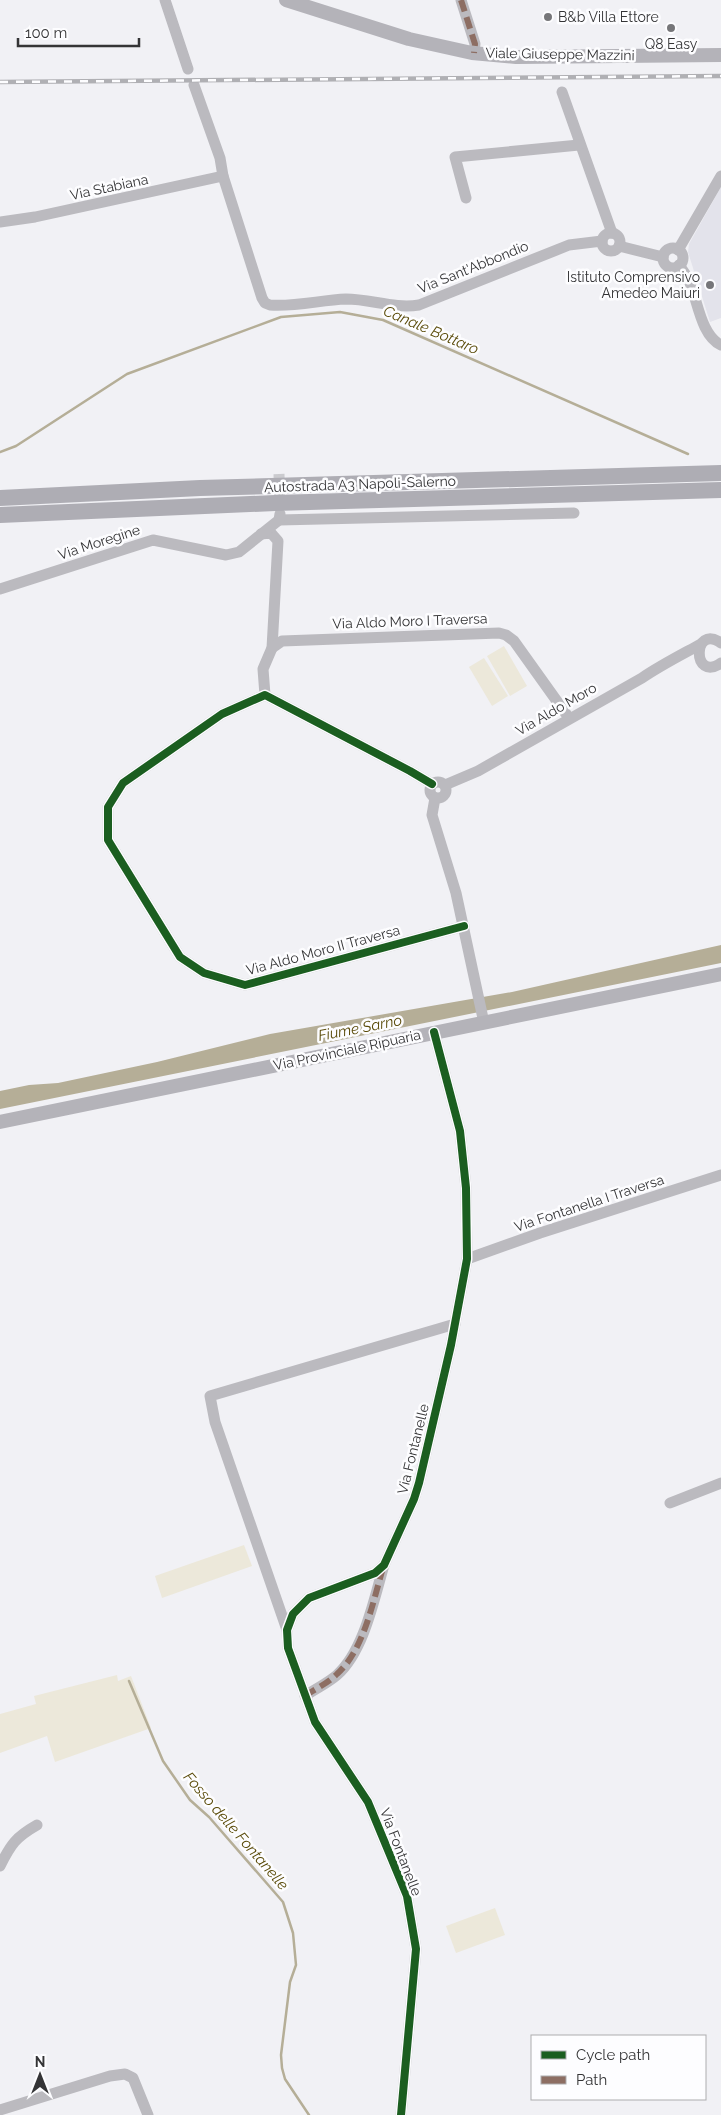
<svg xmlns="http://www.w3.org/2000/svg" width="721" height="2115" font-family="Raleway,sans-serif">
<style>
.built{fill:#e3e3eb}
.green{fill:#ece8da}
.water{fill:#b5ae97}
.lines{fill:none;stroke-linecap:round;stroke-linejoin:round}
.stream{stroke:#b5ae97;stroke-width:2.5}
.minor-tunnel{stroke:#cbcbcf;stroke-width:11;stroke-dasharray:11 5.5;stroke-linecap:butt}
.minor{stroke:#bbbabf;stroke-width:11}
.major{stroke:#b4b3b9;stroke-width:14}
.highway{stroke:#aeadb4;stroke-width:16}
.rail-casing{stroke:#b0b0b4;stroke-width:4.5}
.rail{stroke:#fdfdff;stroke-width:2.5;stroke-dasharray:8;stroke-linecap:butt}
.quiet{stroke:#8d6e63;stroke-width:6;stroke-dasharray:12 6;stroke-linecap:butt}
.cycleway-casing{stroke:#fdfdff;stroke-width:11}
.cycleway{stroke:#1b5e20;stroke-width:8}
.poi-dot{fill:#767679;stroke:#fdfdff;stroke-width:2}
.labels{text-anchor:middle;stroke-width:5;stroke-linejoin:round;paint-order:stroke}
.poi-label{font-size:14px;fill:#343436;stroke:#fdfdff;text-anchor:start}
.street-label{font-size:14px;fill:#343436;stroke:#fdfdff}
.water-label{font-size:15px;font-style:italic;fill:#594a08;stroke:#fdfdff}
</style>
<rect width="100%" height="100%" fill="#f1f1f5"/>
<polygon class="built" points="721,187 721,318 710,322 688,252 689,244"/>
<g class="green">
<polygon points="504,646 527,686 510,696 487,656"/>
<polygon points="484,658 508,696 492,706 469,667"/>
<polygon points="244,1545 252,1566 162,1598 155,1576"/>
<polygon points="117,1675 118,1681 131,1676 151,1728 55,1762 47,1736 0,1753 0,1714 36,1704 34,1696"/>
<polygon points="495,1908 505,1935 456,1953 446,1926"/>
</g>
<polygon class="water" points="721,945 721,963 0,1109 0,1091 29,1085 58,1083 157,1062 270,1034 512,992"/>
<g class="lines">
<g class="stream">
<polyline points="0,452 16,446 127,374 281,317 340,312 383,320 688,454"/>
<polyline points="129,1681 163,1761 190,1800 209,1817 283,1902 293,1933 296,1965 290,1982 281,2055 282,2068 285,2079 309,2115"/>
</g>
<polyline class="minor-tunnel" points="279,474 280,510"/>
<g class="minor">
<polyline points="165,0 188,69"/>
<polyline points="461,0 475,44 474,53"/>
<path d="M194 85 220 158 223 176 262 298 265 303 270 305C295 307 321 300 346 299 371 299 394 309 419 305L569 245 602 241"/>
<polyline points="562,92 612,233"/>
<polyline points="466,198 455,157 579,145"/>
<polyline points="0,222 35,217 223,176"/>
<circle cx="611" cy="242" r="9"/>
<polyline points="619,246 663,257"/>
<circle cx="673" cy="258" r="10"/>
<polyline points="678,250 721,176"/>
<path d="M679 265C684 272 689 278 691 286 698 304 702 336 721 345"/>
<polyline points="279,520 574,513"/>
<polyline points="261,534 271,533 278,541 272,648 263,669 265,695"/>
<polyline points="0,589 153,540 226,555 239,552 279,520 280,514"/>
<path d="M721 643C692 623 692 683 721 663"/>
<polyline points="272,648 282,641 499,633 506,635 514,641 569,718"/>
<circle cx="438" cy="790" r="8"/>
<polyline points="432,784 410,771 265,695 222,714 123,783 108,807 108,840 180,957 204,973 245,985 464,926"/>
<path d="M445 785 478 771 642 678C661 665 681 655 701 644"/>
<polyline points="435,798 432,815 456,893 484,1023"/>
<polyline points="467,1259 540,1233 721,1175"/>
<polyline points="670,1503 721,1483"/>
<polyline points="287,1630 215,1422 210,1396 455,1324"/>
<path d="M305 1696C315 1689 328 1683 337 1675 364 1651 374 1599 384 1565"/>
<path d="M0 1866C11 1844 16 1837 37 1825"/>
<polyline points="0,2110 110,2076 125,2074 133,2078 148,2115"/>
<polyline points="401,2115 416,1949 407,1896 368,1802 315,1722 288,1648 287,1630 293,1614 309,1598 375,1573 384,1565 414,1499 419,1483 451,1345 467,1259 466,1188 460,1131 434,1032"/>
</g>
<g class="major">
<polyline points="286,0 409,39 472,53 516,57 721,55"/>
<polyline points="0,1122 721,974"/>
</g>
<g class="highway">
<polyline points="0,498 200,488 721,473"/>
<polyline points="0,515 275,503 721,490"/>
</g>
<g class="rail-casing">
<polyline id="rail" points="0,82 721,76"/>
</g>
<use href="#rail" class="rail"/>
<g class="quiet">
<polyline points="461,0 475,44 474,53"/>
<path d="M305 1696C315 1689 328 1683 337 1674 364 1650 373 1601 383 1568"/>
</g>
<g class="cycleway-casing">
<g id="cycleway">
<polyline points="432,784 410,771 265,695 222,714 123,783 108,807 108,840 180,957 204,973 245,985 464,926"/>
<polyline points="401,2115 416,1949 407,1896 368,1802 315,1722 288,1648 287,1630 293,1614 309,1598 375,1573 384,1565 414,1499 419,1483 451,1345 467,1259 466,1188 460,1131 434,1032"/>
</g>
</g>
<use href="#cycleway" class="cycleway"/>
</g>
<g class="poi-dot">
<circle cx="548" cy="17" r="5"/>
<circle cx="671" cy="28" r="5"/>
<circle cx="710" cy="285" r="5"/>
</g>
<g class="labels">
<g class="poi-label">
<text x="558" y="22">B&amp;b Villa Ettore</text>
<text x="671" y="49" text-anchor="middle">Q8 Easy</text>
<text x="700" y="282" text-anchor="end">Istituto Comprensivo<tspan x="700" dy="16">Amedeo Maiuri</tspan></text>
</g>
<g class="street-label">
<text transform="translate(560 54) rotate(1)" y="5">Viale Giuseppe Mazzini</text>
<text transform="translate(109 187) rotate(-12)" y="5">Via Stabiana</text>
<text transform="translate(473 267) rotate(-22)" y="5">Via Sant'Abbondio</text>
<text transform="translate(360 484) rotate(-2)" y="5">Autostrada A3 Napoli-Salerno</text>
<text transform="translate(99 542) rotate(-18)" y="5">Via Moregine</text>
<text transform="translate(410 621) rotate(-2)" y="5">Via Aldo Moro I Traversa</text>
<text transform="translate(556 709) rotate(-30)" y="5">Via Aldo Moro</text>
<text transform="translate(323 950) rotate(-15)" y="5">Via Aldo Moro II Traversa</text>
<text transform="translate(347 1050) rotate(-12)" y="5">Via Provinciale Ripuaria</text>
<text transform="translate(589 1203) rotate(-18)" y="5">Via Fontanella I Traversa</text>
<text transform="translate(413 1449) rotate(-76)" y="5">Via Fontanelle</text>
<text transform="translate(401 1852) rotate(69)" y="5">Via Fontanelle</text>
</g>
<g class="water-label">
<text transform="translate(431 330) rotate(23)" y="5">Canale Bottaro</text>
<text transform="translate(360 1028) rotate(-11)" y="5">Fiume Sarno</text>
<text transform="translate(236 1831) rotate(49)" y="5">Fosso delle Fontanelle</text>
</g>
</g>
<rect x="531" y="2035" width="175" height="65" fill="#fdfdff" stroke="#adadaf"/>
<rect x="541" y="2051" width="25" height="8" fill="#1b5e20" stroke="#adadaf"/>
<text x="576" y="2060" font-size="15" fill="#343436">Cycle path</text>
<rect x="541" y="2076" width="25" height="8" fill="#8d6e63" stroke="#adadaf"/>
<text x="576" y="2085" font-size="15" fill="#343436">Path</text>
<g transform="translate(40 2075)" stroke="#fdfdff" stroke-width="4" paint-order="stroke">
<path d="M0-4L9 19L0 12L-9 19Z" fill="#343436"/>
<text y="-8" font-size="14" font-weight="bold" text-anchor="middle" fill="#343436">N</text>
</g>
<path d="M18 38v8h121v-8" fill="none" stroke="#343436" stroke-width="2.5"/>
<text x="25" y="38" font-size="15" fill="#343436" stroke="#fdfdff" stroke-width="4" paint-order="stroke">100 m</text>
</svg>
